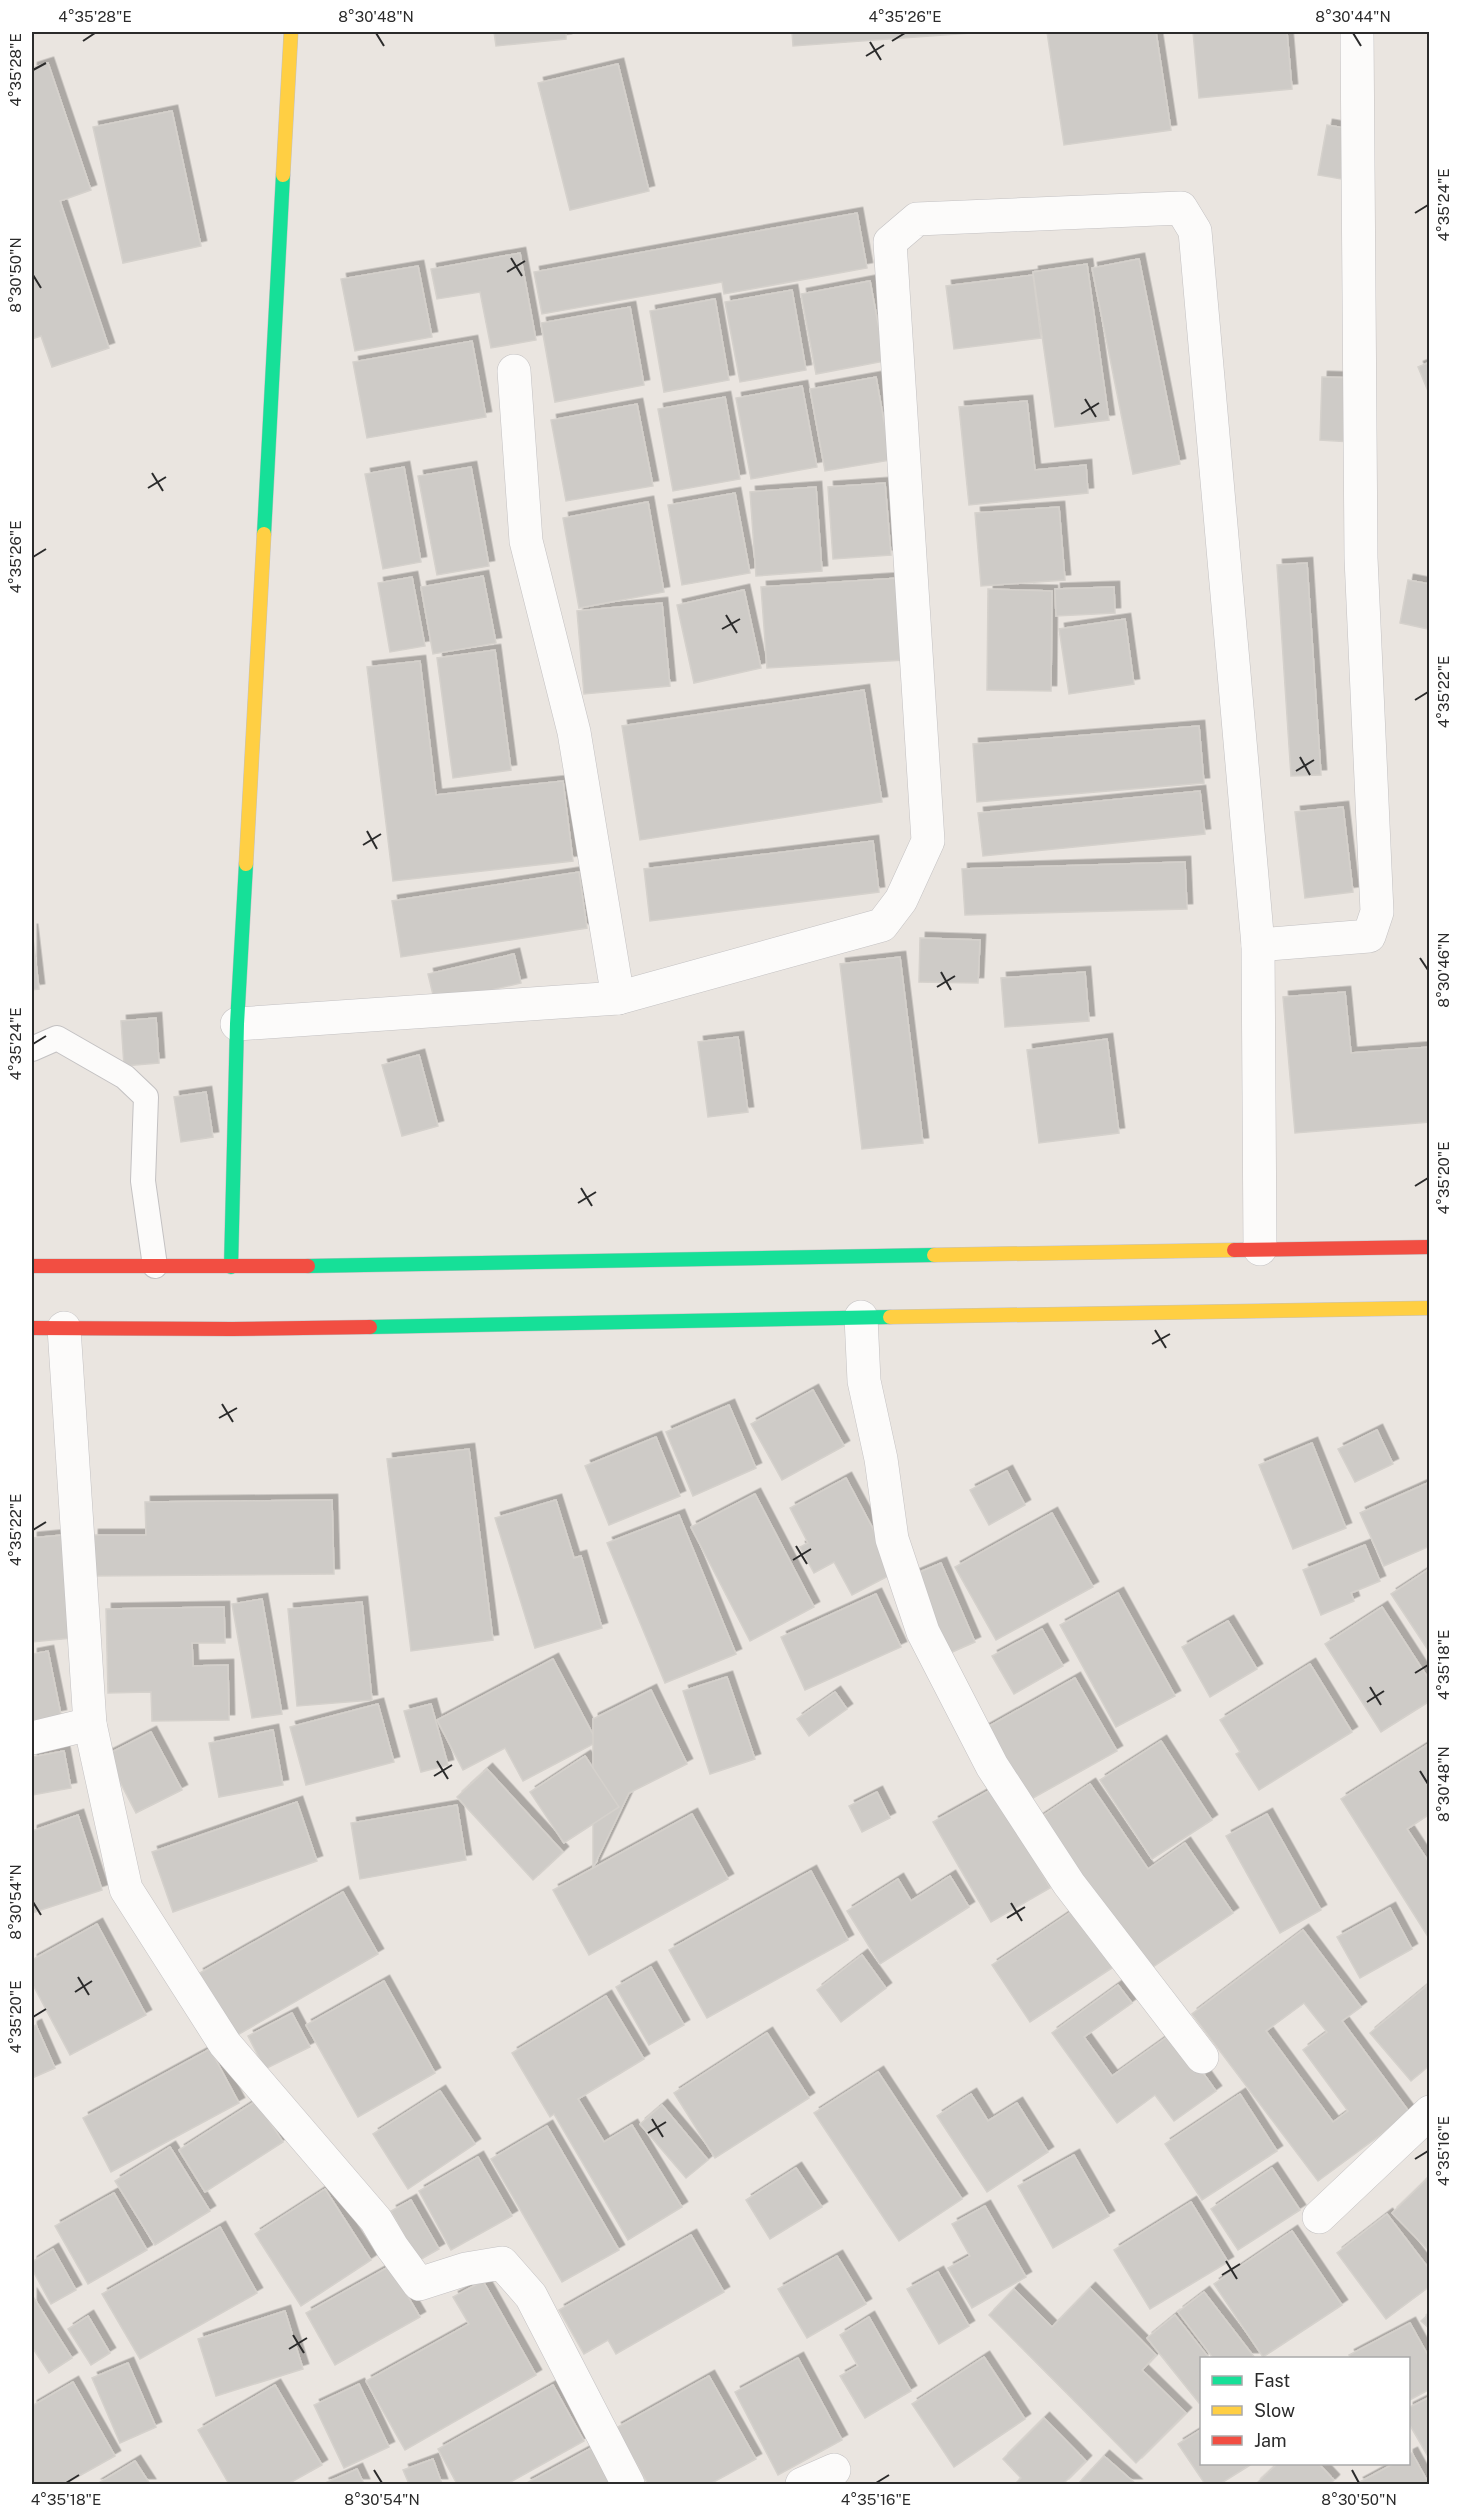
<svg xmlns="http://www.w3.org/2000/svg" width="1461" height="2516" font-family="'Public Sans',sans-serif">
<style>
.building{fill:#cecbc7;stroke:#d5d1cc;stroke-width:1.5;fill-rule:evenodd;filter:url(#shadow)}
.lines{fill:none;stroke-linecap:round;stroke-linejoin:round}
.lane-casing{stroke:#c3c1c2;stroke-width:26}
.street-casing{stroke:#c3c1c2;stroke-width:34}
.fast-casing{stroke:#c3c1c2;stroke-width:15}
.slow-casing{stroke:#c3c1c2;stroke-width:15}
.jam-casing{stroke:#c3c1c2;stroke-width:15}
.lane{stroke:#fcfbfa;stroke-width:24}
.street{stroke:#fcfbfa;stroke-width:33}
.fast{stroke:#16e098;stroke-width:14}
.slow{stroke:#ffcf43;stroke-width:14}
.jam{stroke:#f24e42;stroke-width:14}
.ticks{fill:none;stroke:#2b2b2b;stroke-width:2}
.neatline{fill:none;stroke:#2b2b2b;stroke-width:2}
.ticks-label{font-size:15px;text-anchor:middle;fill:#2b2b2b}
</style>
<defs>
<filter id="shadow"><feDropShadow dx="5.5" dy="-5.5" stdDeviation="0" flood-color="#0004"/></filter>
</defs>
<rect width="100%" height="100%" fill="#eae5e0"/>
<g class="building">
<polygon points="494,32 566,32 566,39 496,46"/>
<polygon points="792,32 985,32 793,46"/>
<polygon points="1047,32 1156,32 1171,130 1064,145"/>
<polygon points="1193,32 1287,32 1292,89 1199,98"/>
<polygon points="48,63 91,190 60,201 109,348 52,367 41,336 32,339 32,68"/>
<polygon points="618,64 649,191 570,210 538,83"/>
<polygon points="172,111 201,246 123,263 93,127"/>
<polygon points="1327,125 1356,130 1347,180 1318,175"/>
<polygon points="857,213 867,268 724,294 722,282 542,314 534,272"/>
<polygon points="520,253 536,340 491,348 480,292 437,299 431,269"/>
<polygon points="1139,259 1180,464 1133,474 1092,268"/>
<polygon points="1087,264 1109,420 1055,427 1033,272"/>
<polygon points="418,266 432,337 355,351 341,279"/>
<polygon points="1033,275 1041,338 954,349 946,286"/>
<polygon points="870,281 885,361 816,374 801,294"/>
<polygon points="792,290 806,370 740,382 725,302"/>
<polygon points="715,299 729,380 664,392 650,311"/>
<polygon points="630,307 644,385 555,402 541,323"/>
<polygon points="472,341 486,417 367,438 353,362"/>
<polygon points="1430,362 1430,396 1418,367"/>
<polygon points="876,377 891,460 825,471 810,389"/>
<polygon points="1322,377 1353,378 1351,442 1320,440"/>
<polygon points="802,386 817,467 751,479 736,398"/>
<polygon points="725,397 740,479 673,491 658,409"/>
<polygon points="1027,401 1035,470 1086,465 1088,493 969,505 959,407"/>
<polygon points="637,404 653,486 566,501 551,420"/>
<polygon points="404,467 421,562 383,569 365,474"/>
<polygon points="471,467 489,566 437,575 418,476"/>
<polygon points="885,483 891,555 833,559 828,487"/>
<polygon points="816,487 822,571 756,576 750,492"/>
<polygon points="735,493 750,573 682,585 668,505"/>
<polygon points="648,502 664,592 579,608 563,518"/>
<polygon points="1059,507 1065,580 981,586 975,513"/>
<polygon points="1307,563 1321,775 1291,776 1277,565"/>
<polygon points="483,576 496,643 433,654 421,587"/>
<polygon points="412,577 425,646 390,652 378,583"/>
<polygon points="899,578 905,660 767,668 761,587"/>
<polygon points="1408,580 1430,584 1428,629 1400,623"/>
<polygon points="1114,587 1115,613 1056,616 1055,589"/>
<polygon points="988,589 1052,591 1051,691 987,690"/>
<polygon points="744,590 761,668 694,683 677,605"/>
<polygon points="662,603 670,686 584,694 577,611"/>
<polygon points="1125,619 1134,684 1069,694 1059,629"/>
<polygon points="495,650 511,770 453,778 437,658"/>
<polygon points="420,661 436,795 563,781 573,861 393,881 367,667"/>
<polygon points="864,690 882,802 640,840 622,726"/>
<polygon points="1199,726 1204,783 977,802 973,744"/>
<polygon points="1200,791 1205,834 983,856 978,813"/>
<polygon points="1343,807 1353,892 1305,898 1295,812"/>
<polygon points="873,841 879,892 650,921 644,869"/>
<polygon points="1185,862 1187,909 965,915 962,869"/>
<polygon points="579,872 587,928 401,957 392,901"/>
<polygon points="32,929 39,989 32,990"/>
<polygon points="920,938 980,940 978,983 919,982"/>
<polygon points="514,954 521,983 435,1003 428,974"/>
<polygon points="900,957 923,1143 862,1149 840,964"/>
<polygon points="1085,972 1089,1021 1005,1027 1001,978"/>
<polygon points="1345,992 1351,1053 1430,1047 1430,1122 1295,1133 1283,997"/>
<polygon points="156,1018 159,1063 124,1066 121,1021"/>
<polygon points="738,1037 748,1112 708,1117 698,1042"/>
<polygon points="1107,1039 1119,1133 1039,1143 1027,1050"/>
<polygon points="419,1055 438,1126 402,1136 382,1065"/>
<polygon points="206,1092 213,1137 181,1142 174,1097"/>
<polygon points="813,1390 844,1446 782,1480 751,1424"/>
<polygon points="729,1405 756,1468 693,1496 666,1432"/>
<polygon points="1377,1430 1393,1464 1355,1482 1338,1449"/>
<polygon points="656,1437 680,1496 609,1525 585,1466"/>
<polygon points="1312,1443 1346,1528 1293,1549 1259,1465"/>
<polygon points="469,1449 493,1640 411,1651 387,1459"/>
<polygon points="1007,1471 1025,1505 989,1525 970,1490"/>
<polygon points="846,1478 896,1572 852,1595 834,1562 814,1573 800,1547 808,1543 790,1508"/>
<polygon points="1430,1482 1430,1546 1384,1566 1360,1513"/>
<polygon points="755,1494 814,1607 750,1641 691,1527"/>
<polygon points="332,1500 334,1574 93,1576 93,1535 146,1535 145,1502"/>
<polygon points="556,1500 574,1558 581,1556 602,1628 535,1648 495,1518"/>
<polygon points="1052,1513 1093,1587 996,1640 955,1567"/>
<polygon points="679,1515 736,1654 665,1683 607,1543"/>
<polygon points="73,1534 82,1637 32,1642 32,1538"/>
<polygon points="1365,1545 1380,1581 1351,1593 1354,1601 1321,1615 1303,1570"/>
<polygon points="941,1563 975,1642 941,1657 908,1577"/>
<polygon points="1429,1569 1430,1569 1430,1653 1391,1594"/>
<polygon points="1118,1593 1175,1696 1116,1727 1060,1625"/>
<polygon points="876,1594 901,1647 805,1690 781,1637"/>
<polygon points="262,1599 282,1714 252,1718 232,1604"/>
<polygon points="362,1602 372,1700 297,1706 288,1609"/>
<polygon points="224,1607 225,1643 192,1643 193,1666 228,1665 229,1720 152,1721 151,1692 108,1693 106,1609"/>
<polygon points="1382,1607 1430,1681 1430,1701 1381,1732 1325,1644"/>
<polygon points="1228,1621 1257,1669 1210,1697 1182,1647"/>
<polygon points="1042,1629 1063,1666 1014,1694 992,1656"/>
<polygon points="48,1651 61,1715 32,1721 32,1654"/>
<polygon points="553,1659 597,1742 523,1781 505,1748 463,1770 437,1720"/>
<polygon points="1310,1664 1352,1732 1259,1790 1236,1754 1240,1752 1220,1720"/>
<polygon points="727,1677 755,1759 710,1774 683,1691"/>
<polygon points="1075,1678 1117,1751 1026,1802 984,1729"/>
<polygon points="651,1690 687,1764 629,1793 593,1868 593,1719"/>
<polygon points="835,1692 847,1709 809,1736 797,1719"/>
<polygon points="378,1704 394,1762 306,1785 290,1727"/>
<polygon points="431,1704 448,1765 421,1772 404,1711"/>
<polygon points="273,1730 283,1785 219,1797 209,1743"/>
<polygon points="151,1732 182,1790 136,1813 106,1755"/>
<polygon points="1161,1741 1212,1820 1152,1859 1100,1780"/>
<polygon points="1430,1743 1430,1814 1407,1829 1430,1864 1430,1940 1341,1799"/>
<polygon points="64,1751 71,1788 32,1795 32,1757"/>
<polygon points="585,1756 619,1807 564,1843 530,1792"/>
<polygon points="487,1769 563,1852 533,1880 457,1797"/>
<polygon points="1090,1784 1148,1869 1185,1843 1233,1913 1144,1973 1038,1819"/>
<polygon points="994,1788 1050,1888 991,1922 933,1822"/>
<polygon points="877,1792 890,1818 862,1832 849,1806"/>
<polygon points="297,1802 317,1861 173,1912 152,1852"/>
<polygon points="457,1805 466,1860 360,1879 351,1823"/>
<polygon points="692,1814 728,1879 589,1955 553,1890"/>
<polygon points="1267,1814 1321,1910 1280,1933 1226,1836"/>
<polygon points="78,1815 102,1890 32,1913 32,1831"/>
<polygon points="811,1871 848,1940 707,2018 669,1950"/>
<polygon points="950,1876 969,1907 880,1964 847,1911 898,1879 911,1901"/>
<polygon points="343,1892 378,1954 234,2037 198,1974"/>
<polygon points="1077,1908 1115,1966 1030,2022 992,1965"/>
<polygon points="1390,1908 1412,1949 1360,1978 1337,1937"/>
<polygon points="97,1924 146,2015 70,2055 32,1983 32,1960"/>
<path d="M1303 1930 1361 2007 1342 2021 1410 2113 1318 2181 1192 2014ZM1304 2003 1327 2032 1303 2050 1348 2111 1333 2122 1266 2031Z"/>
<polygon points="862,1955 886,1988 841,2022 817,1990"/>
<polygon points="651,1967 684,2025 649,2045 616,1987"/>
<polygon points="384,1981 435,2073 358,2117 306,2025"/>
<polygon points="1430,1983 1430,2065 1411,2081 1370,2033"/>
<polygon points="1118,1985 1132,2003 1084,2037 1112,2076 1174,2032 1216,2091 1174,2121 1155,2095 1117,2123 1052,2033"/>
<polygon points="606,1996 644,2059 578,2099 604,2142 632,2125 682,2207 628,2240 554,2114 550,2117 512,2053"/>
<polygon points="292,2013 310,2047 265,2069 248,2036"/>
<polygon points="36,2025 55,2068 32,2078 32,2027"/>
<polygon points="767,2033 809,2098 715,2158 674,2093"/>
<polygon points="210,2049 239,2103 111,2172 83,2118"/>
<polygon points="878,2072 962,2199 899,2241 814,2113"/>
<polygon points="440,2091 475,2144 408,2189 373,2134"/>
<polygon points="971,2094 988,2121 1017,2103 1048,2152 987,2192 937,2116"/>
<polygon points="1240,2094 1277,2151 1202,2200 1165,2144"/>
<polygon points="256,2101 283,2142 205,2192 179,2150"/>
<polygon points="662,2105 708,2160 686,2178 640,2124"/>
<polygon points="547,2126 619,2250 562,2282 491,2159"/>
<polygon points="170,2147 210,2211 155,2245 115,2181"/>
<polygon points="1074,2155 1109,2216 1053,2248 1018,2186"/>
<polygon points="478,2157 512,2216 451,2250 419,2191"/>
<polygon points="796,2168 822,2207 770,2239 746,2200"/>
<polygon points="1272,2168 1300,2210 1238,2250 1211,2209"/>
<polygon points="1430,2176 1430,2252 1392,2213"/>
<polygon points="325,2189 371,2260 301,2306 255,2234"/>
<polygon points="114,2193 147,2250 88,2284 55,2226"/>
<polygon points="411,2200 439,2249 418,2261 391,2211"/>
<polygon points="1191,2202 1228,2262 1150,2309 1114,2250"/>
<polygon points="985,2206 1026,2277 972,2308 948,2268 970,2256 952,2224"/>
<polygon points="1387,2214 1430,2270 1430,2286 1386,2319 1337,2253"/>
<polygon points="220,2227 257,2293 140,2359 102,2294"/>
<polygon points="1292,2231 1342,2305 1263,2357 1214,2284"/>
<polygon points="691,2235 724,2292 616,2354 608,2340 584,2354 559,2310"/>
<polygon points="53,2249 76,2290 51,2304 32,2269 32,2262"/>
<polygon points="837,2256 866,2304 807,2338 778,2289"/>
<polygon points="390,2266 420,2317 335,2365 306,2313"/>
<polygon points="938,2272 969,2326 939,2344 907,2289"/>
<polygon points="483,2281 536,2375 405,2450 366,2381 469,2324 453,2297"/>
<polygon points="1090,2288 1156,2355 1142,2370 1186,2413 1136,2463 989,2315 1014,2289 1052,2327"/>
<polygon points="1204,2292 1255,2358 1213,2358 1178,2312"/>
<polygon points="32,2295 72,2358 49,2373 32,2347"/>
<polygon points="285,2311 303,2369 216,2396 198,2339"/>
<polygon points="1430,2313 1430,2329 1421,2321"/>
<polygon points="1175,2315 1209,2358 1202,2358 1202,2401 1199,2403 1147,2338"/>
<polygon points="88,2316 110,2353 91,2365 68,2329"/>
<polygon points="869,2317 911,2391 865,2418 840,2376 858,2366 840,2335"/>
<polygon points="1410,2323 1430,2359 1430,2389 1408,2401 1408,2358 1351,2358 1349,2355"/>
<polygon points="984,2357 1025,2419 954,2467 912,2404"/>
<polygon points="798,2358 842,2440 778,2475 735,2392"/>
<polygon points="128,2363 156,2427 120,2443 92,2378"/>
<polygon points="709,2376 756,2459 710,2484 648,2484 616,2428"/>
<polygon points="73,2382 115,2456 65,2484 32,2484 32,2406"/>
<polygon points="359,2384 389,2447 344,2468 314,2405"/>
<polygon points="275,2385 322,2465 288,2484 229,2484 198,2430"/>
<polygon points="553,2385 584,2441 507,2484 457,2484 438,2449"/>
<polygon points="1430,2397 1430,2460 1408,2422 1408,2408"/>
<polygon points="1044,2418 1086,2461 1063,2484 1015,2484 1021,2478 1003,2459"/>
<polygon points="1202,2429 1202,2464 1252,2464 1220,2484 1205,2484 1178,2444"/>
<polygon points="593,2447 613,2484 525,2484"/>
<polygon points="1412,2453 1429,2484 1359,2484 1358,2483 1393,2464 1408,2464 1408,2455"/>
<polygon points="1104,2456 1136,2484 1078,2484"/>
<polygon points="433,2459 442,2484 409,2484 403,2470"/>
<polygon points="135,2461 150,2484 97,2484"/>
<polygon points="1277,2464 1319,2464 1334,2480 1330,2484 1256,2484"/>
<polygon points="357,2469 364,2484 323,2484"/>
</g>
<g class="lines">
<g class="lane-casing">
<polyline id="lane" points="32,1049 57,1038 125,1077 146,1097 143,1181 155,1266"/>
</g>
<g class="street-casing">
<g id="street">
<polyline points="514,371 526,541 574,732 618,998"/>
<polyline points="1258,945 1369,936 1377,912 1361,558 1357,32"/>
<polyline points="237,1024 618,998 882,925 901,900 928,841 890,242 917,219 1181,208 1195,231 1258,945 1260,1249"/>
<polyline points="861,1317 864,1381 881,1459 892,1539 923,1632 992,1766 1069,1884 1202,2057"/>
<polyline points="64,1328 90,1724 126,1889 225,2044 376,2220 392,2247 419,2284 466,2269 502,2263 531,2296 628,2484"/>
<polyline points="32,1738 90,1724"/>
<polyline points="1319,2217 1430,2112"/>
<polyline points="802,2484 834,2470"/>
</g>
</g>
<g class="fast-casing">
<g id="fast">
<polyline points="264,534 283,175"/>
<polyline points="308,1266 934,1255"/>
<polyline points="231,1267 237,1024 246,864"/>
<polyline points="370,1327 890,1317"/>
</g>
</g>
<g class="slow-casing">
<g id="slow">
<polyline points="283,175 291,32"/>
<polyline points="246,864 264,534"/>
<polyline points="934,1255 1234,1250"/>
<polyline points="890,1317 1430,1308"/>
</g>
</g>
<g class="jam-casing">
<g id="jam">
<polyline points="1234,1250 1430,1247"/>
<polyline points="32,1266 308,1266"/>
<polyline points="32,1328 232,1329 370,1327"/>
</g>
</g>
<use href="#lane" class="lane"/>
<use href="#street" class="street"/>
<use href="#fast" class="fast"/>
<use href="#slow" class="slow"/>
<use href="#jam" class="jam"/>
</g>
<path class="ticks" d="M376 33 384 46M1353 33 1361 46M83 41 95 33M892 41 905 33M870 42 881 60M866 56 884 45M33 70 46 63M1415 213 1428 205M511 258 522 276M507 272 525 261M33 275 41 288M1085 399 1096 417M1081 414 1099 403M152 473 163 491M148 488 166 477M33 557 46 549M726 615 737 633M722 629 740 619M1415 700 1428 692M1300 757 1310 775M1296 771 1314 760M367 831 377 849M363 845 381 834M1420 958 1428 970M941 972 951 990M937 987 955 976M33 1044 46 1036M1415 1186 1428 1178M581 1188 592 1206M578 1203 596 1192M1155 1330 1166 1348M1152 1344 1170 1334M222 1404 233 1422M219 1418 237 1408M33 1530 46 1522M796 1546 807 1564M793 1560 811 1549M1415 1673 1428 1665M1370 1687 1381 1705M1367 1702 1384 1691M437 1761 448 1779M1420 1771 1428 1784M434 1776 452 1765M33 1902 41 1915M1011 1903 1022 1921M1007 1918 1025 1907M78 1977 89 1995M75 1992 92 1981M33 2017 46 2009M652 2119 663 2137M648 2133 666 2122M1415 2159 1428 2151M1226 2261 1237 2279M1222 2275 1240 2264M293 2335 304 2353M289 2349 307 2338M374 2470 382 2483M1352 2470 1359 2483M66 2483 79 2475M876 2483 889 2475"/>
<rect width="1461" height="2516" fill="none" stroke="#ffffff" stroke-width="66"/>
<rect x="1200" y="2357" width="210" height="108" fill="#ffffff" stroke="#aaaaaa" stroke-width="1.5"/>
<rect x="1212" y="2376" width="30" height="9" fill="#16e098" stroke="#aaaaaa" stroke-width="1.5"/>
<text x="1254" y="2387" font-size="18" fill="#2b2b2b">Fast</text>
<rect x="1212" y="2406" width="30" height="9" fill="#ffcf43" stroke="#aaaaaa" stroke-width="1.5"/>
<text x="1254" y="2417" font-size="18" fill="#2b2b2b">Slow</text>
<rect x="1212" y="2436" width="30" height="9" fill="#f24e42" stroke="#aaaaaa" stroke-width="1.5"/>
<text x="1254" y="2447" font-size="18" fill="#2b2b2b">Jam</text>
<rect x="33" y="33" width="1395" height="2450" class="neatline"/>
<g class="ticks-label">
<text x="95" y="22">4°35'28"E</text>
<text x="376" y="22">8°30'48"N</text>
<text x="905" y="22">4°35'26"E</text>
<text x="1353" y="22">8°30'44"N</text>
<text transform="translate(16 70) rotate(-90)" y="5">4°35'28"E</text>
<text transform="translate(1444 205) rotate(-90)" y="5">4°35'24"E</text>
<text transform="translate(16 275) rotate(-90)" y="5">8°30'50"N</text>
<text transform="translate(16 557) rotate(-90)" y="5">4°35'26"E</text>
<text transform="translate(1444 692) rotate(-90)" y="5">4°35'22"E</text>
<text transform="translate(1444 970) rotate(-90)" y="5">8°30'46"N</text>
<text transform="translate(16 1044) rotate(-90)" y="5">4°35'24"E</text>
<text transform="translate(1444 1178) rotate(-90)" y="5">4°35'20"E</text>
<text transform="translate(16 1530) rotate(-90)" y="5">4°35'22"E</text>
<text transform="translate(1444 1665) rotate(-90)" y="5">4°35'18"E</text>
<text transform="translate(1444 1784) rotate(-90)" y="5">8°30'48"N</text>
<text transform="translate(16 1902) rotate(-90)" y="5">8°30'54"N</text>
<text transform="translate(16 2017) rotate(-90)" y="5">4°35'20"E</text>
<text transform="translate(1444 2151) rotate(-90)" y="5">4°35'16"E</text>
<text x="66" y="2505">4°35'18"E</text>
<text x="382" y="2505">8°30'54"N</text>
<text x="876" y="2505">4°35'16"E</text>
<text x="1359" y="2505">8°30'50"N</text>
</g>
</svg>
